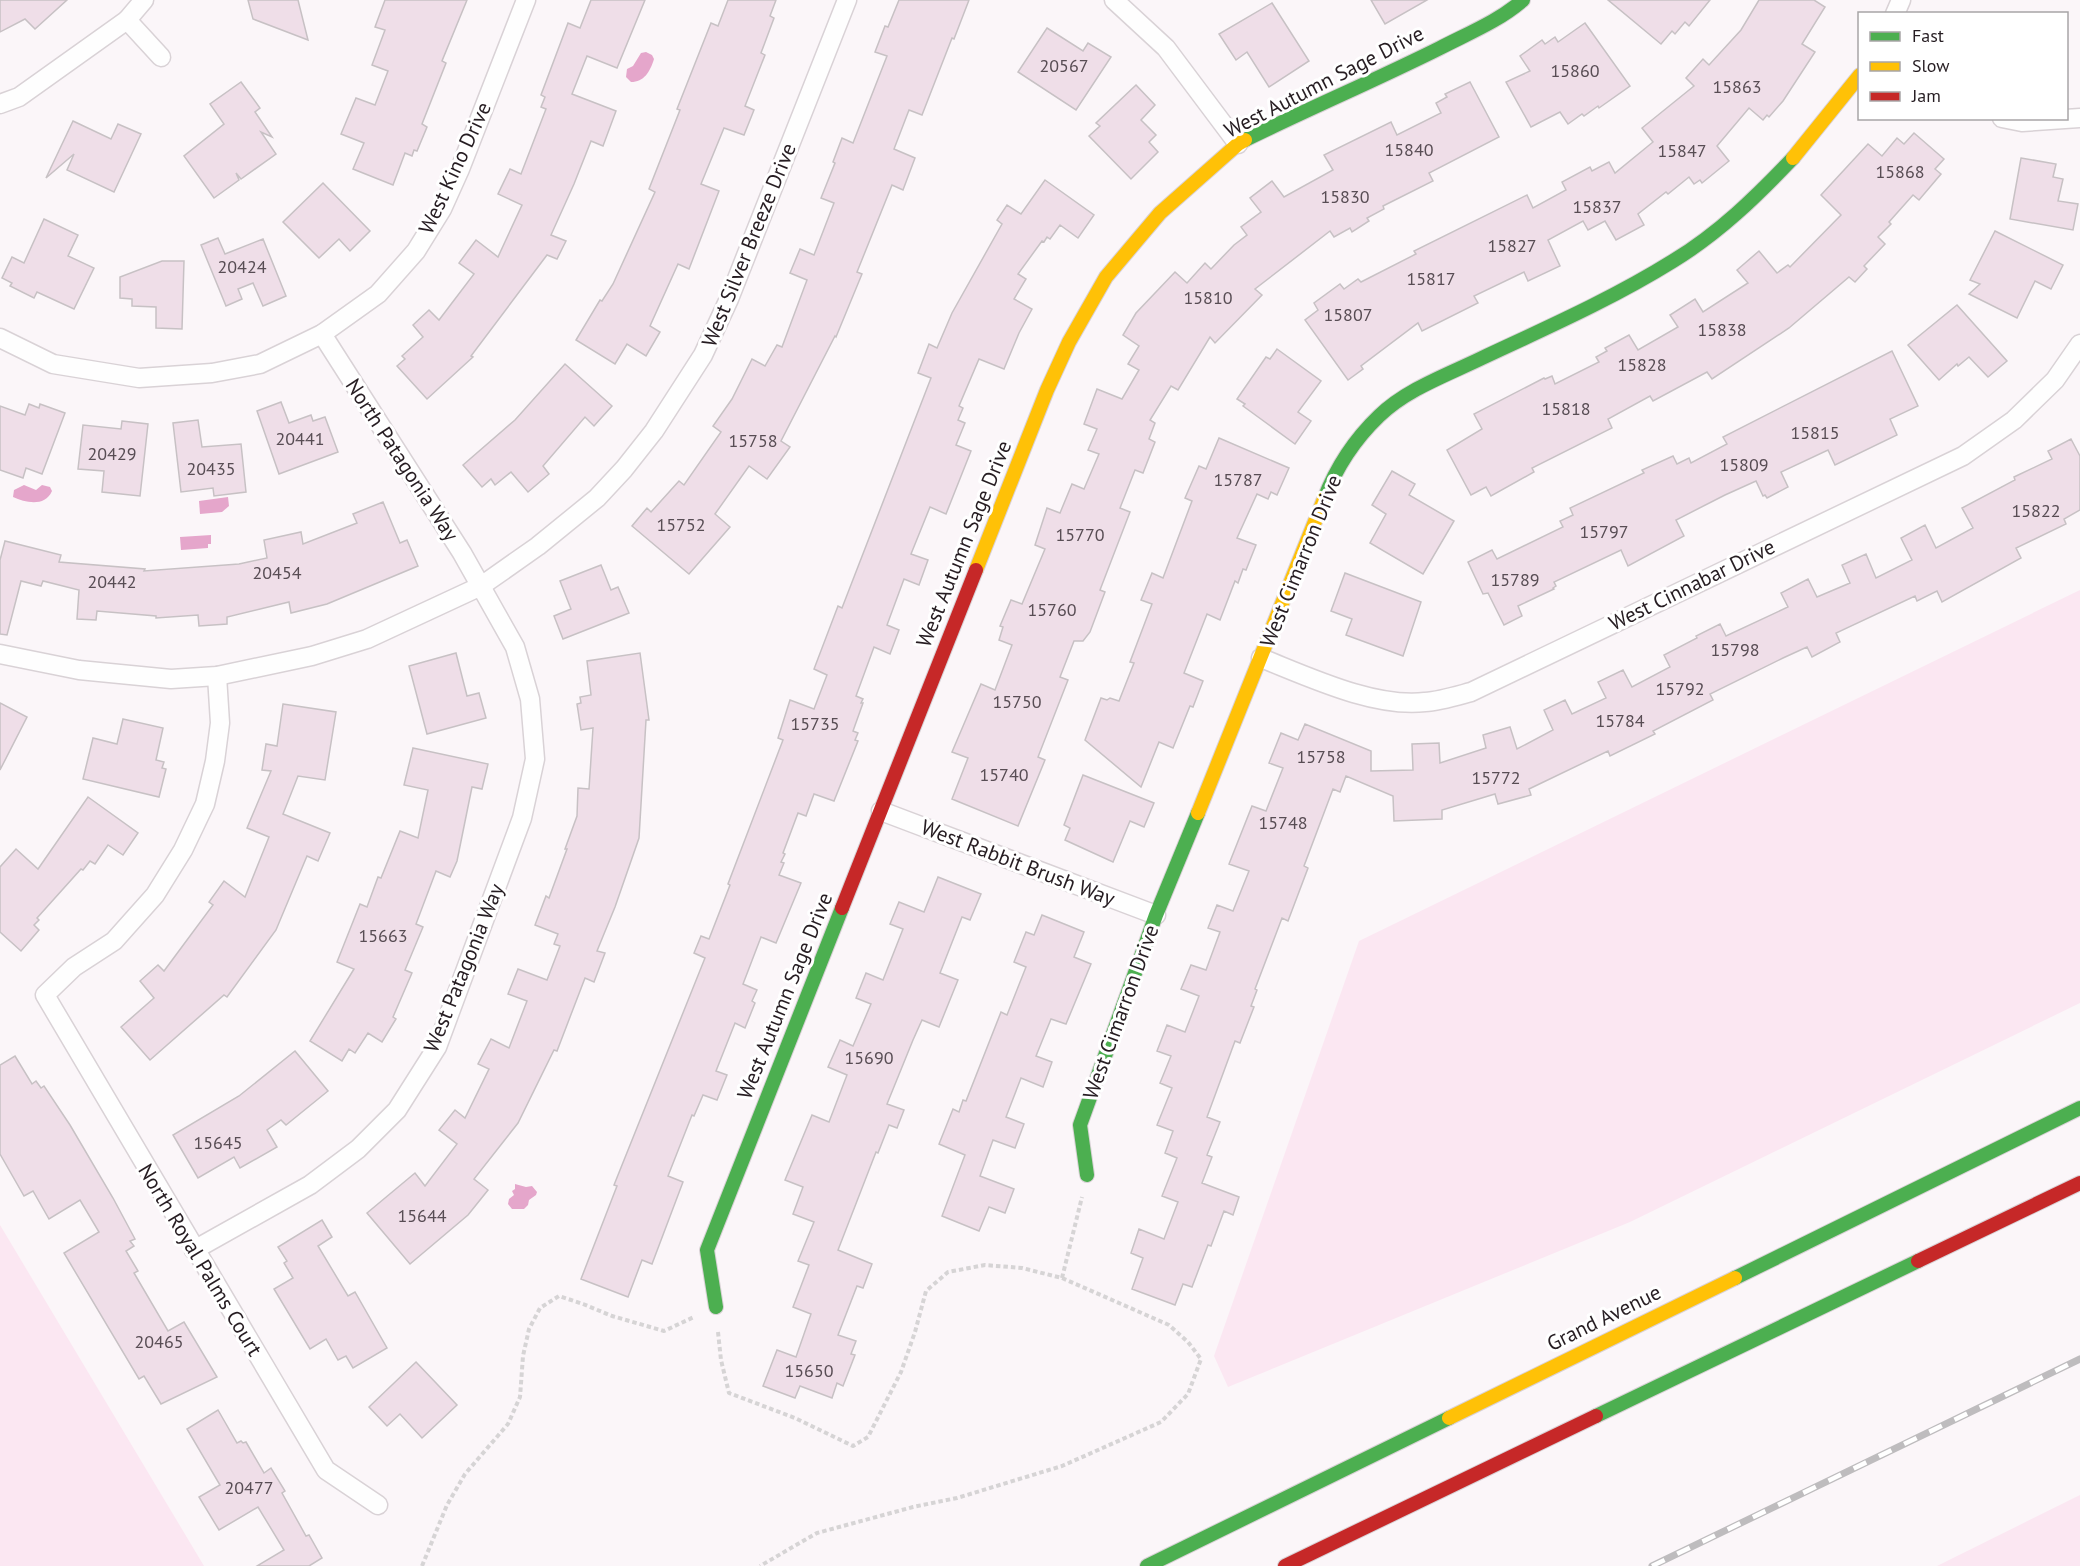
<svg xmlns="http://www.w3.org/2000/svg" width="2080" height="1566" font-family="'PT Sans',sans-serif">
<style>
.green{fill:#fbe7f2}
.water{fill:#e5a6cb}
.building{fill:#efdee8;stroke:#c7c1c4;stroke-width:1.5}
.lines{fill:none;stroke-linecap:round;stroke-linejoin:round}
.street-casing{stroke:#d9d2d6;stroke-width:21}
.fast-casing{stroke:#d9d2d6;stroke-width:16}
.slow-casing{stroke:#d9d2d6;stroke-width:16}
.jam-casing{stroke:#d9d2d6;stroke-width:16}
.path{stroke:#d6d4d5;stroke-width:4;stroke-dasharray:4.5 3;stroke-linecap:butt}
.street{stroke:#fefefe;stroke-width:18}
.fast{stroke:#4caf50;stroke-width:14}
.slow{stroke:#ffc107;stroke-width:14}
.jam{stroke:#c62828;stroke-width:14}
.rail-casing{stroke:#bebcbe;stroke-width:7}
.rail{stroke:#fff;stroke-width:4.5;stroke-dasharray:14;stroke-linecap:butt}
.labels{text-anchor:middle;stroke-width:6;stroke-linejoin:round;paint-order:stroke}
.number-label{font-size:18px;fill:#584d54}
.street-label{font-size:21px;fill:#261d22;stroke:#fff}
</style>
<rect width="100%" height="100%" fill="#fbf6f9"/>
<g class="green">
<polygon points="2080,590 2080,1003 1630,1222 1228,1387 1214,1356 1359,941"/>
<polygon points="0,1225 204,1566 0,1566"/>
<polygon points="2080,1495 2080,1566 1937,1566"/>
</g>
<g class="water">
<path d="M646 52 652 55 654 59C650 72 644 82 631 82L626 77 627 69 633 66 641 53Z"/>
<path d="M24 485 36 490 42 485 50 487 52 491C45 507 26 503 13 497L14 490Z"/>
<polygon points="228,497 229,506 222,512 200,514 199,501"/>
<polygon points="211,535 211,544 208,544 208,548 181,550 180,537"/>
<polygon points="515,1184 526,1187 532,1186 537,1192 536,1195 529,1200 528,1205 524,1209 512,1209 508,1204 509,1199 514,1195 512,1191 515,1189"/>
</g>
<g class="building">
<polygon points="0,0 67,0 35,29 25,19 0,32"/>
<polygon points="248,0 298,0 308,40 253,19"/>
<polygon points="385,0 467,0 442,61 446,63 422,124 427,127 417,151 414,150 412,156 405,153 393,185 353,169 364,143 341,134 356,98 375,105 388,71 372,65 385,30 375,27"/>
<polygon points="591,0 645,0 617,68 587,56 572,94 616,111 603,146 591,141 574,184 551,235 566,241 557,259 547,255 471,356 473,357 427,399 397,366 405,359 402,356 423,337 413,325 429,310 439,320 474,274 459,263 476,240 498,257 522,205 498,194 510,169 521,174 546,109 541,107 545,97 541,95 568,23 580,28"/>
<polygon points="728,0 776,0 770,16 774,18 761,53 765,55 745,106 754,110 744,135 724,128 701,184 719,191 689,269 678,264 650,326 660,332 646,356 627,344 615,364 576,340 600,300 602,301 613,284 655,192 649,189 680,110 677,109 711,23 718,26"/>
<polygon points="899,0 969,0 954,39 952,38 922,115 909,110 894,149 915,158 903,190 892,185 857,272 862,274 836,337 835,336 781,441 790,447 767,479 749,466 715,514 730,527 689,574 632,526 647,508 651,512 679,481 684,485 721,432 713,426 732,399 752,359 765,366 777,345 782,347 807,280 790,273 800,249 814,255 834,203 821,198 835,163 833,162 842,138 853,143 887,56 875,52 885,26 888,27"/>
<polygon points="1371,0 1427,0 1385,24"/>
<polygon points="1608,0 1710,0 1689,26 1685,22 1675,34 1672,31 1661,44"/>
<polygon points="1759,0 1814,0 1825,7 1802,44 1815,52 1783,101 1769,117 1767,115 1763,120 1749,108 1717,146 1729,161 1702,183 1700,180 1694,184 1689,177 1668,194 1666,192 1638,214 1644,225 1616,240 1605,221 1588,230 1583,221 1548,240 1560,266 1528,281 1524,272 1474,296 1478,303 1422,331 1418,323 1361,366 1363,369 1348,380 1305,320 1318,310 1314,303 1340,284 1344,289 1358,279 1361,282 1416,254 1414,251 1527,195 1533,208 1566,190 1562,182 1590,167 1592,171 1609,162 1615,173 1653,142 1642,128 1694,86 1686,78 1703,59 1709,65 1741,30"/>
<polygon points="1272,3 1309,61 1269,87 1247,52 1236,60 1219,34"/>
<polygon points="1585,23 1630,86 1599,108 1598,106 1584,116 1582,114 1568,124 1560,112 1531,127 1506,82 1530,71 1520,56 1542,40 1545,44 1555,37 1558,42"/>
<polygon points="1047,28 1083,51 1088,43 1111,57 1076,110 1018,72"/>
<polygon points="241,82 260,108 255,112 272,137 261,132 276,154 241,179 236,173 239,180 214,198 184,156 224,124 210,104"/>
<polygon points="1470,82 1499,137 1429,173 1433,181 1383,206 1384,209 1367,218 1369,221 1352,232 1350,228 1334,237 1330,231 1255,289 1262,295 1215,343 1210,337 1178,390 1171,386 1150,420 1155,423 1149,439 1155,442 1143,473 1135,470 1120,508 1130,512 1100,590 1105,592 1090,632 1083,641 1074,641 1060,677 1068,680 1038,757 1045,760 1018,826 952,799 968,758 952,752 981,684 995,690 1012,645 999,640 1003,627 1000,626 1011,600 1022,604 1045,549 1035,545 1047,508 1060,513 1072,484 1084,489 1099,454 1088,450 1097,429 1084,424 1097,389 1122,399 1139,370 1128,364 1139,346 1123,335 1136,313 1175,272 1187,283 1205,263 1211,269 1234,245 1247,235 1241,227 1261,212 1250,198 1272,181 1284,197 1333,170 1324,155 1391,122 1397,135 1441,113 1436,103 1447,97 1445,94"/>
<polygon points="1136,85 1155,105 1141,120 1156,135 1149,142 1158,152 1131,179 1089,136 1100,126 1096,123"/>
<polygon points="73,121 111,139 118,124 141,134 114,192 67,170 74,154 46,178"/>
<polygon points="1914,133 1944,159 1935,169 1941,174 1919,200 1913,195 1889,222 1891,224 1878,237 1885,244 1864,266 1867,269 1855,282 1849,277 1789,328 1712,379 1707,372 1653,401 1650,396 1608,419 1612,428 1532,468 1534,472 1491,496 1486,487 1471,495 1447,450 1482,429 1474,414 1544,378 1545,379 1552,376 1555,384 1599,362 1596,357 1607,351 1605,348 1629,335 1638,350 1678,327 1670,315 1695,299 1703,312 1748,283 1737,270 1759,251 1777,273 1788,265 1790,267 1841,215 1821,195 1868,144 1882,156 1897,138 1904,144"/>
<polygon points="2021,158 2056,164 2053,177 2063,179 2058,201 2078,204 2073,230 2010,219"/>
<polygon points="1045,180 1094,215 1078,238 1060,225 1050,239 1047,237 1044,242 1042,241 1018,274 1026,279 1014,299 1032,309 1019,333 1004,369 979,359 959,406 963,408 958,420 965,423 956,445 971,451 946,514 930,507 911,554 928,560 919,585 904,579 887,625 899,630 890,654 874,647 856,696 863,699 861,703 863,703 853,731 858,733 855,740 858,741 834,801 814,794 806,816 798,813 783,853 785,854 781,862 784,863 779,875 801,883 776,943 761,937 743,984 757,990 752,1001 755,1003 745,1028 735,1023 716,1071 727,1075 717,1100 703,1095 694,1116 692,1115 668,1176 683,1182 652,1264 642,1260 628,1297 581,1279 617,1186 614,1185 705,958 694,953 701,936 709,939 730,885 728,884 783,740 778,738 790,700 814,709 827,675 814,669 838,606 842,608 931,378 918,373 929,344 937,348 952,313 1002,224 997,220 1007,205 1021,214"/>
<polygon points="323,183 370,231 350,251 339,239 319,258 283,222"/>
<polygon points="44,219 78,235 68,256 94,268 74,309 37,292 34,298 10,286 12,283 2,278 12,257 24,263"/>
<polygon points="1995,231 2063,265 2051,289 2035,281 2017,318 1969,294 1980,284 1970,280"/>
<polygon points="218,238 225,254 263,239 286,296 263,306 253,283 238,289 242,299 226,306 201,245"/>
<polygon points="162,261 184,261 182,329 156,328 156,307 132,306 132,299 120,298 120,277"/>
<polygon points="1957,305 2007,361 1988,377 1969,357 1958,366 1957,364 1939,380 1908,345"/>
<polygon points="1277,349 1321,381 1298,412 1311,421 1295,444 1243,406 1245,404 1237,399 1266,357 1270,359"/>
<polygon points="1892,351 1918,406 1890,419 1897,435 1835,465 1828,450 1781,472 1788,487 1767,498 1765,495 1763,496 1756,481 1725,495 1676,520 1684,536 1628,566 1621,550 1554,582 1556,586 1553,588 1554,589 1518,606 1522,616 1504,625 1488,593 1483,594 1468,562 1492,550 1497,559 1563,527 1560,521 1573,515 1570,508 1644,473 1642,470 1673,456 1677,464 1689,458 1691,463 1727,444 1723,437"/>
<polygon points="565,364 612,406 594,426 585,417 543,466 549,474 528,492 511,472 495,485 491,479 482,487 463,465 515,420"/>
<polygon points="281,402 289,423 311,415 313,421 325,417 338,452 279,474 257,411"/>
<polygon points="29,404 39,408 40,404 65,413 42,474 26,468 23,478 0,470 0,406 25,415"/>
<polygon points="198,420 202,447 241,444 246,492 214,496 213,488 181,492 173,423"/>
<polygon points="122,421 148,424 140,496 102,492 104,471 78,469 83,425 121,429"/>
<polygon points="1219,438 1289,468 1277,495 1271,492 1268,499 1257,494 1237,538 1256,545 1246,570 1243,569 1238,583 1235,581 1220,620 1207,614 1184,673 1203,681 1193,707 1190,706 1173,748 1159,742 1141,787 1085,740 1101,698 1107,700 1110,698 1119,701 1134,663 1130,662 1152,604 1141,600 1152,573 1163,578 1192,501 1185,498 1199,466 1206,469"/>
<polygon points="2071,439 2080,456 2080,510 2064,519 2066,524 2016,548 2021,558 1942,602 1937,591 1917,601 1915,596 1836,633 1840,642 1812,657 1807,647 1783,658 1710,694 1713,700 1653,731 1655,734 1610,756 1608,751 1529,789 1531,795 1498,804 1495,794 1442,810 1442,819 1394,821 1393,796 1346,776 1340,792 1333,789 1304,866 1308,868 1288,921 1282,918 1255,989 1257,990 1251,1006 1254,1007 1240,1043 1235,1041 1207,1117 1220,1122 1207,1155 1212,1157 1202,1183 1239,1197 1233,1215 1224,1211 1211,1246 1208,1245 1192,1287 1183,1284 1175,1305 1132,1289 1143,1258 1131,1253 1139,1229 1164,1239 1178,1202 1162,1196 1177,1158 1165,1153 1173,1131 1157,1125 1172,1088 1160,1083 1171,1056 1157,1051 1167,1025 1185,1032 1199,996 1181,989 1191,965 1206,970 1220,932 1208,928 1217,905 1233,911 1249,871 1229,864 1252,806 1266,811 1283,768 1269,763 1281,733 1298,740 1305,724 1371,751 1371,771 1413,770 1412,744 1439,743 1440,763 1486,748 1483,735 1510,727 1517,749 1553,730 1544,710 1565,700 1572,714 1606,698 1598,682 1623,670 1632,687 1670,667 1664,655 1697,638 1696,636 1720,624 1726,636 1788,607 1781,593 1808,579 1817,597 1850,583 1842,565 1866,554 1876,578 1912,560 1901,538 1925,525 1936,548 1973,528 1962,508 2015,480 2014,477 2052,459 2048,451"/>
<polygon points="1392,471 1415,484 1409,495 1454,521 1423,574 1370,543 1386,514 1372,505"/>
<polygon points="383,502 400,543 407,540 418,566 327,604 291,613 289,602 227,617 227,624 199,626 198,615 156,618 156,616 97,611 96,620 77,619 79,590 43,581 41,586 21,581 7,635 0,634 0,560 5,541 61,555 59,562 145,569 144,571 239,564 267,558 264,540 301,532 303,544 357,523 353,514"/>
<polygon points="601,565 611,590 618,587 629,613 563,639 554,616 571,609 560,581"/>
<polygon points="1345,573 1421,602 1403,656 1346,635 1352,619 1331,611"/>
<polygon points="456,653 467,696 479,693 486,718 427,734 409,666"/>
<polygon points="640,653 649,720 646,720 639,838 615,907 597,951 605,953 594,982 585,978 557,1051 554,1050 518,1123 474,1179 488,1190 468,1215 410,1264 367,1213 415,1173 425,1186 457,1144 439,1130 455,1110 465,1118 489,1069 478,1064 491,1039 509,1048 527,1001 508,994 518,969 547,980 560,946 554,944 558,934 535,925 546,896 549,898 567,849 565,849 577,816 578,788 589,789 593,728 581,730 577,704 581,703 580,697 591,695 587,661"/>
<polygon points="0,703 27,717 0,770"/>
<polygon points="283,704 336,712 325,780 298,776 283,814 330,833 318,861 307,856 276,930 227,997 224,995 150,1060 121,1027 154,998 140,981 158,965 164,971 213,905 209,902 224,881 245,897 269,837 247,828 271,771 262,770 266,744 277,746"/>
<polygon points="123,719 163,728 156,760 164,762 162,768 166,769 159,797 83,779 93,738 117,744"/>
<polygon points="413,748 488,764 482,789 472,787 457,861 450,877 436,871 416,924 423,927 405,970 412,973 393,1017 396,1019 382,1042 368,1033 355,1053 349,1049 342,1061 310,1041 354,969 337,962 360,904 367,907 378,877 381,878 400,831 418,838 428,790 404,785"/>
<polygon points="1083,775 1154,803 1144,827 1130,821 1113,862 1065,840 1070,828 1064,825"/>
<polygon points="88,797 138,833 123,855 108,845 95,864 90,861 83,870 81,869 37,918 39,920 34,925 39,930 21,951 0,932 0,867 16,849 38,869"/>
<polygon points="938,877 981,894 970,920 962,917 940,973 958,980 939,1027 922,1020 913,1040 887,1104 904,1110 897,1128 889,1125 878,1153 876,1152 838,1250 872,1264 863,1288 857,1286 838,1335 856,1341 851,1354 855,1355 843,1386 837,1383 832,1398 800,1386 795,1398 763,1386 777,1350 796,1357 811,1314 793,1307 809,1265 798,1261 814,1222 793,1214 803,1187 785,1180 812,1115 829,1122 847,1075 828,1067 840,1040 853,1046 871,1004 856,998 866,973 883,980 903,929 890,924 899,902 924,912"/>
<polygon points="1042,915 1084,932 1074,957 1091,964 1066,1024 1051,1019 1036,1056 1052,1062 1043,1087 1021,1078 1006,1117 1024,1124 1015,1148 993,1140 980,1176 1014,1189 1005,1213 989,1207 979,1231 942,1216 965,1155 939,1144 953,1109 959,1112 963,1100 966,1101 1001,1012 1007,1015 1026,967 1014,962 1026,932 1034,935"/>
<polygon points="295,1051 328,1091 286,1125 281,1120 267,1130 277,1147 240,1168 234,1157 198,1178 173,1135 239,1096"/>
<polygon points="15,1056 32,1084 36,1081 41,1088 44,1086 70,1125 113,1198 135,1239 130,1241 134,1246 126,1251 138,1271 134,1273 168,1331 184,1322 217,1377 161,1404 144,1376 139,1379 64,1253 99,1232 80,1200 49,1219 33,1191 24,1196 0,1154 0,1065"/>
<polygon points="322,1220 332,1237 318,1246 348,1296 355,1292 387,1348 353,1368 346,1356 338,1360 326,1339 310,1349 274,1289 293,1278 284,1263 287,1261 278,1247"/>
<polygon points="416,1362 457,1405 422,1438 400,1414 387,1426 369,1407"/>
<polygon points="218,1410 237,1443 241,1441 243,1443 246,1442 264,1473 271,1468 285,1491 282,1493 306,1536 309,1535 322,1558 309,1566 257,1566 284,1550 258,1507 219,1530 199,1497 220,1485 187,1429"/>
</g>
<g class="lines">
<g class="street-casing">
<g id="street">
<polyline points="1114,0 1166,48 1238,144"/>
<polyline points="1895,14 1901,0"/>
<polyline points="127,20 161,57"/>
<polyline points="0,104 19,97 127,20 144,0"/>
<polyline points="2002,118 2022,122 2080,118"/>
<polyline points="0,338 53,364 139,378 212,373 260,364 322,334 378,294 416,251 442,209 460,169 526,0"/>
<polyline points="0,654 79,670 171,679 217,676 312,656 367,639 481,586 538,546 597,498 624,469 654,431 703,355 729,299 847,0"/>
<path d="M1261 658C1309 677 1374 708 1425 702 1440 701 1456 696 1471 692L1963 456 2014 420 2055 380 2080 344"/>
<polyline points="217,676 220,723 215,761 205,804 183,850 155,895 114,941 74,967 45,995 326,1470 378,1505"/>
<polyline points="881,811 1156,915"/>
<polyline points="194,1250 310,1185 358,1149 397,1110 437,1047 522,818 535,759 530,699 515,647 462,553 322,334"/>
</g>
</g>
<g class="fast-casing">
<g id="fast">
<path d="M1245 140C1310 108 1376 80 1440 48 1469 33 1499 21 1523 0"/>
<path d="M1324 499C1336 468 1355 439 1379 416 1407 389 1447 375 1482 358 1546 328 1612 299 1673 261 1719 233 1756 197 1793 158"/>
<polyline points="1087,1175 1080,1125 1156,915 1198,813"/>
<polyline points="1735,1278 2080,1108"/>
<polyline points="716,1307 707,1250 842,908"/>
<polyline points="1596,1416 1918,1261"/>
<polyline points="1147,1566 1449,1418"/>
</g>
</g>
<g class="slow-casing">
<g id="slow">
<polyline points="1793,158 1860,75"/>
<polyline points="976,570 1047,390 1069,342 1106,277 1160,213 1238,144 1245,140"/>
<polyline points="1198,813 1324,499"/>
<polyline points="1449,1418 1735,1278"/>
</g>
</g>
<g class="jam-casing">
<g id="jam">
<polyline points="842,908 976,570"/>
<polyline points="1918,1261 2080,1183"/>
<polyline points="1285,1566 1596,1416"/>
</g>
</g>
<g class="path">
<polyline points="1062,1278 1082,1197"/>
<polyline points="718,1332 721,1360 729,1393 795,1418 853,1446 868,1437 901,1372 915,1332 926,1291 948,1272 985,1265 1022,1268 1062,1278 1169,1325 1188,1342 1201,1359 1188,1394 1161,1422 1062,1466 957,1498 913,1507 817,1533 760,1566"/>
<polyline points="422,1566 447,1505 465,1474 508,1424 520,1397 523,1356 529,1329 540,1308 559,1296 583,1304 612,1316 664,1331 694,1317"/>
</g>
<use href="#street" class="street"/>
<use href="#fast" class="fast"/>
<use href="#slow" class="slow"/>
<use href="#jam" class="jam"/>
<g class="rail-casing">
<polyline id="rail" points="1652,1566 2080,1359"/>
</g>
<use href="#rail" class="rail"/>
</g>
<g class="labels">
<g class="number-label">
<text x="1064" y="72">20567</text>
<text x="1575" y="77">15860</text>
<text x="1737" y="93">15863</text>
<text x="1409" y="156">15840</text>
<text x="1682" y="157">15847</text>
<text x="1900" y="178">15868</text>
<text x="1345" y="203">15830</text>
<text x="1597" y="213">15837</text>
<text x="1512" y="252">15827</text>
<text x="242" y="273">20424</text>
<text x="1431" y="285">15817</text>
<text x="1208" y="304">15810</text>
<text x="1348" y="321">15807</text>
<text x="1722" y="336">15838</text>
<text x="1642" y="371">15828</text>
<text x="1566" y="415">15818</text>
<text x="1815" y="439">15815</text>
<text x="300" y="445">20441</text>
<text x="753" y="447">15758</text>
<text x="112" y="460">20429</text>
<text x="1744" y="471">15809</text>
<text x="211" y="475">20435</text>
<text x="1238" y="486">15787</text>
<text x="2036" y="517">15822</text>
<text x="681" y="531">15752</text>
<text x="1604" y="538">15797</text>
<text x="1080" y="541">15770</text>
<text x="277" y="579">20454</text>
<text x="1515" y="586">15789</text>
<text x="112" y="588">20442</text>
<text x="1052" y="616">15760</text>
<text x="1735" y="656">15798</text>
<text x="1680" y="695">15792</text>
<text x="1017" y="708">15750</text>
<text x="1620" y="727">15784</text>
<text x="815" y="730">15735</text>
<text x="1321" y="763">15758</text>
<text x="1004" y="781">15740</text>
<text x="1496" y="784">15772</text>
<text x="1283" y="829">15748</text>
<text x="383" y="942">15663</text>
<text x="869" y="1064">15690</text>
<text x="218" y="1149">15645</text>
<text x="422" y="1222">15644</text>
<text x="159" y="1348">20465</text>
<text x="809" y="1377">15650</text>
<text x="249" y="1494">20477</text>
</g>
<g class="street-label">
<text transform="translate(1324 82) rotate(-27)" y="7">West Autumn Sage Drive</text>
<text transform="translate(455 168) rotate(-65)" y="7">West Kino Drive</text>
<text transform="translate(749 245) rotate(-68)" y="7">West Silver Breeze Drive</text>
<text transform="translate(402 460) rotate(57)" y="7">North Patagonia Way</text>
<text transform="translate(964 544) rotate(-68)" y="7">West Autumn Sage Drive</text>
<text transform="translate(1301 561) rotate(-68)" y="7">West Cimarron Drive</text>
<text transform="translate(1692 585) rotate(-26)" y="7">West Cinnabar Drive</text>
<text transform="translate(1018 863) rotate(21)" y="7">West Rabbit Brush Way</text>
<text transform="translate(464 968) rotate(-68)" y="7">West Patagonia Way</text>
<text transform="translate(785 996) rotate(-68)" y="7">West Autumn Sage Drive</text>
<text transform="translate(1121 1012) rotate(-70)" y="7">West Cimarron Drive</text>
<text transform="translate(200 1260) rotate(59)" y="7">North Royal Palms Court</text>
<text transform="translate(1604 1318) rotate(-26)" y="7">Grand Avenue</text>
</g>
</g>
<rect x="1858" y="12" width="210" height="108" fill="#ffffff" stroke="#a8a5a7" stroke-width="1.5"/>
<rect x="1870" y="32" width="30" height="9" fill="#4caf50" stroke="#a8a5a7" stroke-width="1.5"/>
<text x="1912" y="42" font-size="18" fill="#261d22">Fast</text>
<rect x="1870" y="62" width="30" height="9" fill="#ffc107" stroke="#a8a5a7" stroke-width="1.5"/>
<text x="1912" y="72" font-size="18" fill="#261d22">Slow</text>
<rect x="1870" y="92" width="30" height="9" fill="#c62828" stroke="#a8a5a7" stroke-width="1.5"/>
<text x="1912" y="102" font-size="18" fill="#261d22">Jam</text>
</svg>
